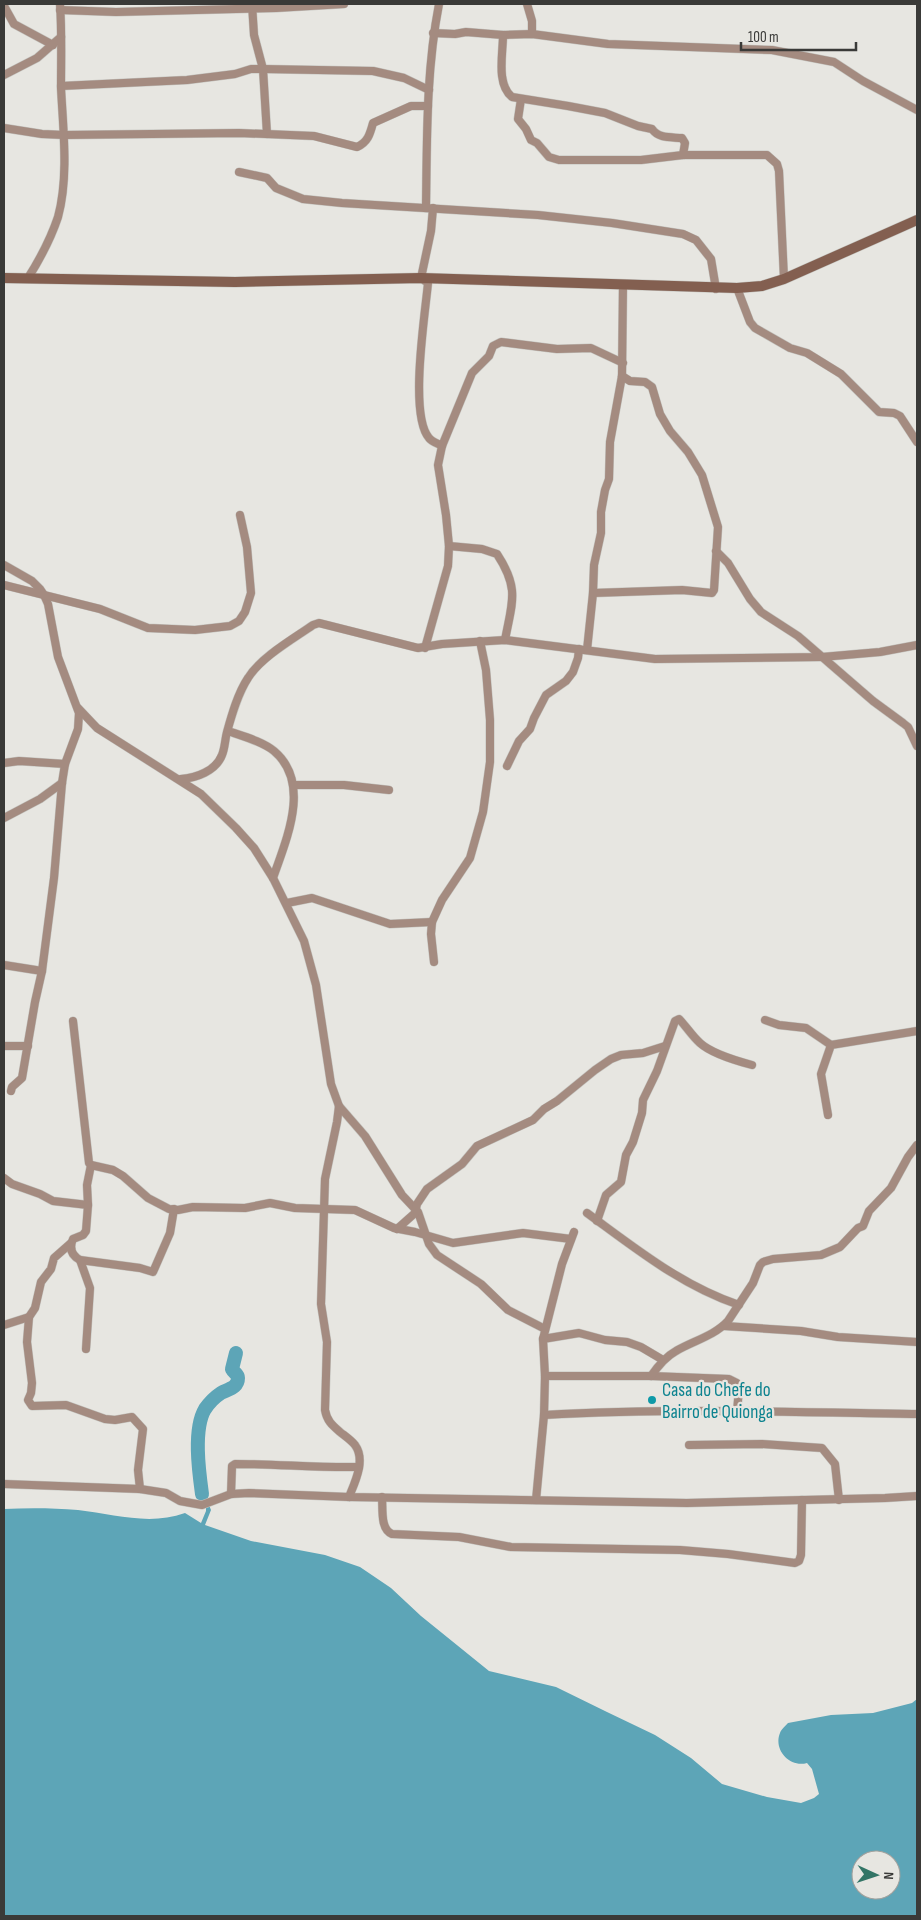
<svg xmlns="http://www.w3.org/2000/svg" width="921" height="1920" font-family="'Sofia Sans Condensed',sans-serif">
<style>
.water{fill:#5da5b7;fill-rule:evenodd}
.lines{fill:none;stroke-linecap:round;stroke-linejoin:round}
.river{stroke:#5da5b7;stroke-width:14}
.street-casing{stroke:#c4c4bf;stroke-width:9}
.secondary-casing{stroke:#c4c4bf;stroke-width:11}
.street{stroke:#a48b80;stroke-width:8}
.secondary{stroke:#835f50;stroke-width:10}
.culture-dot{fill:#0f9aa8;stroke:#e7e6e1;stroke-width:2}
.labels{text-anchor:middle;stroke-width:4.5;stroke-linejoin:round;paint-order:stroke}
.culture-label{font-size:19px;fill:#0d838f;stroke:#e7e6e1;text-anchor:start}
</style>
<rect width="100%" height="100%" fill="#e7e6e1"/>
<path class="water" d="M201 1477 204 1493 211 1510 205 1525 251 1541 325 1555 360 1567 391 1588 421 1616 489 1671 556 1687 607 1712 655 1735 691 1758 722 1784 767 1797 801 1803 814 1798 819 1794 812 1769 807 1763C790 1768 773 1750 780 1733 781 1730 785 1726 788 1723L831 1715 873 1713 912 1703 917 1699V1916H4V1509C28 1508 53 1508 78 1510 114 1514 149 1526 185 1513L201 1523 206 1511V1505L199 1495ZM861 1860H891V1890H861Z"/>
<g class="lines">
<path class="river" d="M202 1494C199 1472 193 1429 205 1409 209 1403 215 1397 221 1393 228 1389 238 1388 238 1378 238 1374 234 1373 232 1369L236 1353"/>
<g class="street-casing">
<g id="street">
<polyline points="252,4 254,35 263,69 267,134"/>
<polyline points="527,4 532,21 532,34"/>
<polyline points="4,6 14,24 53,45"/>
<polyline points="60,10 116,12 276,8 344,4"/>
<polyline points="433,33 455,34 466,32 503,35 532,34 608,44 772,50 834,62 863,81 917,110"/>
<path d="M503 35C503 54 496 84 512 97L568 106 605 113 638 126 652 129C659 139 671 137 682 138L685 143 683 155"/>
<polyline points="4,75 37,58 61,37"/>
<polyline points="61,86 187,80 235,74 251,69 263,69 373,71 404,78 429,90"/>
<polyline points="521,99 518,119 526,129 531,140 537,143 549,157 559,160 641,160 683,155 767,155 777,164 779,171 784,279"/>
<path d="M4 128 42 134 64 135 239 133 314 136 357 147C368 142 370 134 373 123L411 106H428"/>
<polyline points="239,172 267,178 276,188 303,199 342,203 538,215 612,223 683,234 696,240 711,259 716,289"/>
<path d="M426 208C427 140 426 71 439 4"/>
<path d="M433 208 431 231 421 278 428 283C425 315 409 415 429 438 432 442 439 444 442 446"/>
<path d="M28 278C40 259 51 238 58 217 69 177 63 128 61 88 61 60 62 32 60 4"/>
<polyline points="737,288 750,322 755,328 790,348 807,353 841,374 879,412 894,413 900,416 917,442"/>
<path d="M449 546 482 549 497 554C520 589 512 602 505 640"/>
<polyline points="716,551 728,563 750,599 761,612 798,636 873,701 903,723 908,727 917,746"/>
<polyline points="4,565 32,581 40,589 44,595 48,604 58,657 79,713 78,729 65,764 62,783 54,878 42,971 35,1002 22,1078 12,1087 11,1091"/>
<polyline points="4,585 100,609 148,628 195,630 230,626 239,621 245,612 251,593 247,547 240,515"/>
<polyline points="593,593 682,590 712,593 714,590 718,527 702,475 688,452 670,431 660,414 652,387 645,382 630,381 622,376"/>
<polyline points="425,648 448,566 449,546 446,515 438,465 442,446 472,373 489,356 493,346 501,342 557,349 591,348 623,363"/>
<polyline points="587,650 593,593 594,565 601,533 601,512 605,490 609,479 610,442 622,376 623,284"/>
<path d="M78 708 97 728 201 794 236 828 254 848 273 878 304 941 316 985 331 1084 339 1106 337 1122 325 1179 321 1304 327 1342 325 1410C327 1421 332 1425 340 1432 345 1436 351 1440 355 1445 366 1460 355 1482 349 1497"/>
<path d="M228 731C242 736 262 741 274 751 312 783 286 840 273 878"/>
<polyline points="4,763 19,761 65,764"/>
<polyline points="507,766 519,741 530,729 534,718 546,695 566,681 573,672 578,658 579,649"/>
<path d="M181 779C196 778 216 771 222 755 225 748 225 739 227 732 232 714 238 693 248 678 261 657 293 639 313 625L319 623 418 648 442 644 505 640 655 659 822 657 880 652 917 645"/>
<polyline points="293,785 344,785 389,790"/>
<polyline points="4,818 40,799 62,783"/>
<polyline points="287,903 312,898 390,924 432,922"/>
<polyline points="434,962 431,934 432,922 442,900 470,858 483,812 490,762 490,720 486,670 480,641"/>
<polyline points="4,965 42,971"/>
<polyline points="765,1020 779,1025 806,1028 831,1045"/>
<polyline points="73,1021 89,1163 91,1165 113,1170 123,1176 148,1198 169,1209 178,1210 193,1207 245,1208 270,1203 295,1208 355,1210 394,1228 415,1232 453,1243 523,1233 571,1239"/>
<polyline points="4,1046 28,1046"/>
<polyline points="339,1106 365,1136 402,1195 418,1212 429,1244 437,1255 481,1284 508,1310 545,1329"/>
<polyline points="828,1115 821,1074 831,1045 917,1031"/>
<path d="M91 1165 87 1185 88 1205 86 1231 83 1235 73 1239C69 1248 71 1255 80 1260L140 1268 153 1272 170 1233 174 1209"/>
<polyline points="4,1178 12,1184 40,1194 53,1201 88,1205"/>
<path d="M587 1213C635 1248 682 1286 739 1305"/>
<path d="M597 1221 606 1195 621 1182 626 1155 633 1142 642 1113 643 1100 657 1071 675 1021 679 1019C686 1026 692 1036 700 1043 712 1054 737 1061 752 1065"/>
<polyline points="397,1229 415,1213 417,1204 427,1189 462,1164 477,1146 533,1120 544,1109 557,1101 595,1070 611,1059 621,1055 643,1053 665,1046"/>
<polyline points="71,1243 54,1258 51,1269 41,1282 35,1308 29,1317 27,1342 32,1383 31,1393 28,1400 32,1406 66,1405 105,1419 115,1420 132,1417 143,1429 138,1470 140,1489"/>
<polyline points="80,1260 90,1288 86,1349"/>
<polyline points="4,1325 29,1317"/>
<polyline points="724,1326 801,1331 838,1337 917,1342"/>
<polyline points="543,1339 579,1333 605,1340 627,1342 641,1347 663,1360"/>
<polyline points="545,1376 651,1376 729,1379 737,1383 739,1389 737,1411"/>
<path d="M651 1376C658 1366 665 1357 676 1351 693 1341 714 1336 728 1321L753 1283 760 1265 763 1262 773 1259 821 1255 840 1247 858 1228 863 1226 869 1211 891 1188 908 1157 917 1145"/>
<path d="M544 1415C668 1408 793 1412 917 1414"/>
<polyline points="689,1445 762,1444 822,1448 835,1464 839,1500"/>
<polyline points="4,1484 140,1489 166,1493 180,1501 202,1505 231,1494 249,1493 349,1497 687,1503 885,1498 917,1496"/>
<path d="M231 1494 232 1466 235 1464C277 1464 318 1468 359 1467"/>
<path d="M382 1497C383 1509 380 1529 392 1534L459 1537 511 1547 680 1550 728 1554 795 1563 799 1561 801 1555 802 1500"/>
<polyline points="536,1500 544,1415 545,1376 543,1339 562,1264 574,1232"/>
</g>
</g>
<g class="secondary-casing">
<polyline id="secondary" points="4,278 235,282 421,278 737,288 762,286 784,279 917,220"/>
</g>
<use href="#street" class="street"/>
<use href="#secondary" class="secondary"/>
</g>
<circle class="culture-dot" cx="652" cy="1400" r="5"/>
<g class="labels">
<g class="culture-label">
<text x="662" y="1396">Casa do Chefe do<tspan x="662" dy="22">Bairro de Quionga</tspan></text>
</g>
</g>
<rect width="921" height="1920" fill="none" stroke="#3a3a38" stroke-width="10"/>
<g transform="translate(876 1875) rotate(93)"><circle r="24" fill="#e7e6e1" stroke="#a2a19d"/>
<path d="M0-4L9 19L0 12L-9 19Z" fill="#337566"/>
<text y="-8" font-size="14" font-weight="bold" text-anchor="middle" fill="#3a3a38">N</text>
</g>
<path d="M741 42v8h115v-8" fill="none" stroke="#3a3a38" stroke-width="2.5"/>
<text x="748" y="42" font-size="15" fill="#3a3a38" stroke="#e7e6e1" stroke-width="4" paint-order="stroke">100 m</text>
</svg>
